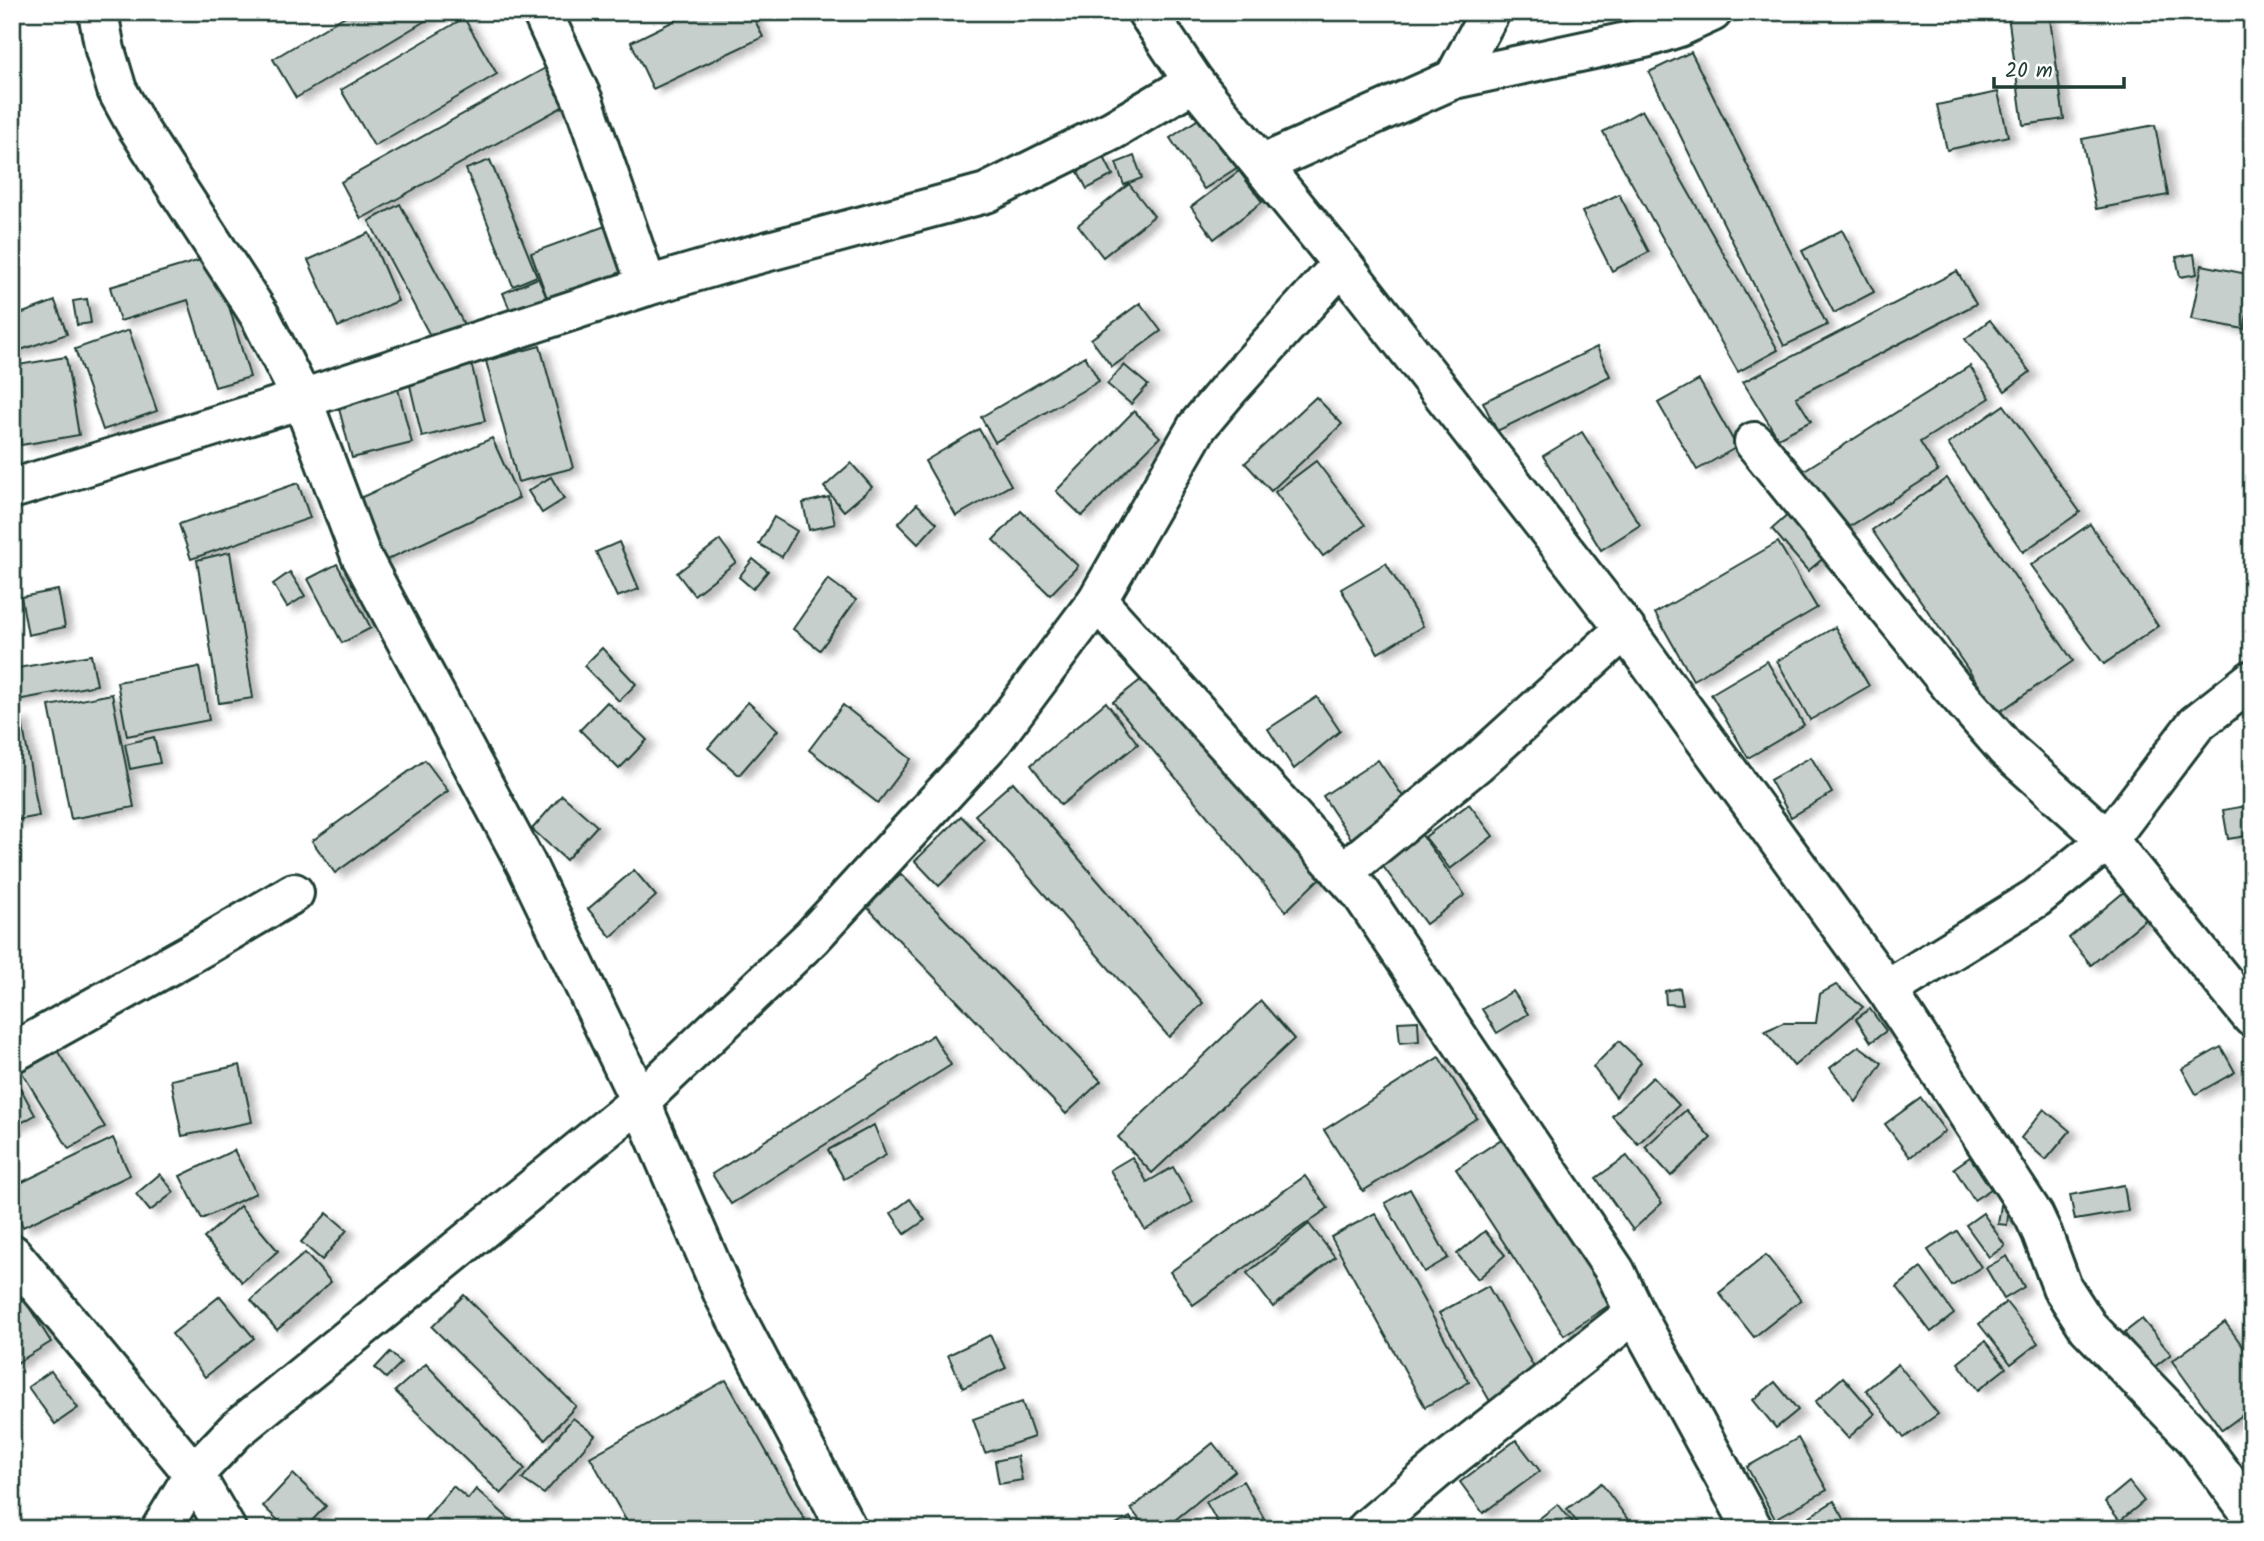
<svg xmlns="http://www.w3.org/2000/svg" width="2264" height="1541" font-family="Kalam,sans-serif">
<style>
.building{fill:#c7cfcc;stroke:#1f3d34;stroke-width:2;filter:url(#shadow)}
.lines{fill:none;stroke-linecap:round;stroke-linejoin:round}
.street-casing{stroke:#1f3d34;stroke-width:44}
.street{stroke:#fff;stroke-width:38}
</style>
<defs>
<filter id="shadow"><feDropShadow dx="8" dy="4.5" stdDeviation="3.5" flood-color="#0004"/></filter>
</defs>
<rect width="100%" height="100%" fill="#fff"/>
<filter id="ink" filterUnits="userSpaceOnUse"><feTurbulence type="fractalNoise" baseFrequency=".0143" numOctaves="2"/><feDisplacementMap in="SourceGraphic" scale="14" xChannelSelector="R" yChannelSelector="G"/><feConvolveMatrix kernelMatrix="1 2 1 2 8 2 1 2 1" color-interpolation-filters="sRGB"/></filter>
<g filter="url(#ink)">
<g class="building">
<polygon points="352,12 440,12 296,98 273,59"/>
<polygon points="692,12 751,12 763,37 653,89 631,42"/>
<polygon points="2028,12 2049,12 2064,119 2023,125 2008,15"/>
<polygon points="464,18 497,74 374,146 341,90"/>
<polygon points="1691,52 1827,325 1784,346 1649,72"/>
<polygon points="549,66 569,103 361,219 341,182"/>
<polygon points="1998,92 2008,136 1947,150 1937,105"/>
<polygon points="1642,110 1778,350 1738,372 1603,132"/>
<polygon points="1203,116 1238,167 1204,189 1170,138"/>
<polygon points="2155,125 2168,195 2096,209 2082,139"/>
<polygon points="1134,156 1142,178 1124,185 1116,163"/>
<polygon points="1104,157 1113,175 1087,189 1078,172"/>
<polygon points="490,160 537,276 513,286 466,169"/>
<polygon points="1239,171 1262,202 1214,239 1191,207"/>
<polygon points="1129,184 1154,216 1103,257 1078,225"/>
<polygon points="1619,194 1649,252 1612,271 1582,212"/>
<polygon points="400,204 466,328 435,345 369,221"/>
<polygon points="608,225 627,276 549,303 531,253"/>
<polygon points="1842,230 1874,292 1834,313 1802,251"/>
<polygon points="369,233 398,301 338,327 308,260"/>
<polygon points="2194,254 2197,274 2180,277 2176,257"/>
<polygon points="214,256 250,377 215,387 188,300 120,321 110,287"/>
<polygon points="2202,265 2252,275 2252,288 2244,329 2191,319"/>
<polygon points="1957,271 1976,304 1796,397 1811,421 1778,438 1743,382"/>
<polygon points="538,278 550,305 514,320 503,293"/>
<polygon points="87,299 91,323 77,325 73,301"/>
<polygon points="55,301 67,334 12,353 12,317"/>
<polygon points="1140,303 1161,331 1112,367 1091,339"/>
<polygon points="1990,320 2030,372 2005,391 1965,339"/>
<polygon points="129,330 157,411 103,430 75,349"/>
<polygon points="540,346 573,468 518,482 486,361"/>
<polygon points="1597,347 1610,376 1497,431 1483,402"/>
<polygon points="1085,356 1099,381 995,442 981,417"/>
<polygon points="66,357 79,435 21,445 12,390 12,366"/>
<polygon points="471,362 485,421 422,437 408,377"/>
<polygon points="1124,365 1148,385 1131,404 1107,384"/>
<polygon points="1970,366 1990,398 1920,442 1938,471 1836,535 1798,474"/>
<polygon points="1699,380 1737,447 1697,470 1658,403"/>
<polygon points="397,385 412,443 352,458 337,401"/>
<polygon points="1316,397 1342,424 1271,491 1245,463"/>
<polygon points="2004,405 2080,512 2023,552 1948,444"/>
<polygon points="1134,411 1160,437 1082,516 1056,491"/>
<polygon points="979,429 1011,485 956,516 925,461"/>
<polygon points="1582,432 1640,525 1601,550 1543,456"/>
<polygon points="492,438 519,498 380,563 351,502"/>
<polygon points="1316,461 1365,525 1323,556 1275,492"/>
<polygon points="851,463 872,487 844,511 824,487"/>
<polygon points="551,477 564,499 542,513 528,491"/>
<polygon points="1947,478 2073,661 1998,713 1872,530"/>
<polygon points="298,483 310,518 191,559 179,524"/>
<polygon points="829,497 835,524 809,530 803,503"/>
<polygon points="917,504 937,523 918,544 898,524"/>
<polygon points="1021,511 1078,566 1050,595 993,540"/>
<polygon points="1790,513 1826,556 1808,571 1772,529"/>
<polygon points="774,517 797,531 782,557 759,544"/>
<polygon points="2090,524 2158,626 2104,664 2031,565"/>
<polygon points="720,540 736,562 694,595 677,573"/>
<polygon points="619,542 639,589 617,597 596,552"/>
<polygon points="1778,542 1817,608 1693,680 1655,613"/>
<polygon points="230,552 253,698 219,703 197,560"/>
<polygon points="753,559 768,571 753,589 739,577"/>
<polygon points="1386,563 1423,626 1378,653 1341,589"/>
<polygon points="337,564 371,628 342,643 308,579"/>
<polygon points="290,572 305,596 287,607 273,584"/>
<polygon points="828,579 856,600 820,650 793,629"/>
<polygon points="58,590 65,627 28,635 21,597"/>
<polygon points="1835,627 1869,686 1810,720 1777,661"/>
<polygon points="602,648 636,684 619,701 584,666"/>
<polygon points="91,655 97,685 12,701 12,669"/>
<polygon points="1767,661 1804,725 1748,758 1711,694"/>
<polygon points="199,667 209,720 127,736 117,682"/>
<polygon points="1152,671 1321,877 1286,911 1113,702"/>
<polygon points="112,694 134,807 71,819 49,706"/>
<polygon points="1317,697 1340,731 1294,769 1268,729"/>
<polygon points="607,702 647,740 619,769 580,730"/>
<polygon points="748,702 778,730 739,775 708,748"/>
<polygon points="1106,702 1138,744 1061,805 1031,765"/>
<polygon points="843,705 911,759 878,803 809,750"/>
<polygon points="21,716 39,816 12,821 12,718"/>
<polygon points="154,737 160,763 130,769 125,744"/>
<polygon points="1811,757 1832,793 1791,817 1770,780"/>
<polygon points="425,760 448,791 335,873 312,841"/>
<polygon points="1378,760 1410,807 1354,843 1323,796"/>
<polygon points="1013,782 1203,1003 1169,1037 975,815"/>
<polygon points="562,795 597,826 566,860 532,829"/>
<polygon points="1469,804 1493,836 1450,869 1425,837"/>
<polygon points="2252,805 2252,835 2228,839 2223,810"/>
<polygon points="961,816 985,841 939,886 915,861"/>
<polygon points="1419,831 1465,895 1426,924 1379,861"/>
<polygon points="634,870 656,896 611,937 588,909"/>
<polygon points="901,874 1101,1081 1066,1114 867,907"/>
<polygon points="2130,887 2152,914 2091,965 2069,938"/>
<polygon points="1836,985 1863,1007 1794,1066 1765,1031 1783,1023 1816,1023 1820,994"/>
<polygon points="1680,988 1683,1005 1666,1004 1665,991"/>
<polygon points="1513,991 1528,1014 1497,1033 1482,1009"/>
<polygon points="1261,1001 1294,1039 1152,1173 1118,1137"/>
<polygon points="1870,1009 1886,1031 1871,1042 1856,1019"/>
<polygon points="1418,1021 1419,1041 1400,1043 1398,1022"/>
<polygon points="933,1035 951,1065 731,1204 712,1174"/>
<polygon points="1619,1041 1641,1062 1616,1097 1593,1067"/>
<polygon points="53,1044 105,1127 69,1149 18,1066"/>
<polygon points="1859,1046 1882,1063 1856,1102 1830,1068"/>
<polygon points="2221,1047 2235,1072 2196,1094 2182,1069"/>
<polygon points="1439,1057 1477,1118 1363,1191 1324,1130"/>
<polygon points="240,1065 252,1122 182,1136 171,1080"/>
<polygon points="1653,1077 1679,1105 1638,1144 1612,1116"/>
<polygon points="15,1078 35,1115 12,1128 12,1079"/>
<polygon points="1921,1098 1945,1131 1910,1157 1885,1124"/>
<polygon points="2044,1109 2070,1131 2046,1160 2021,1138"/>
<polygon points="1686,1110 1711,1138 1671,1176 1645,1147"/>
<polygon points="874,1125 886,1155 844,1179 828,1150"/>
<polygon points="1506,1136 1614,1302 1564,1335 1456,1169"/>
<polygon points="113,1138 130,1175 23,1227 12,1205 12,1187"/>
<polygon points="234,1150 256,1193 202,1219 180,1176"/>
<polygon points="1627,1156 1662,1203 1633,1230 1596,1178"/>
<polygon points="1132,1157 1147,1182 1173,1167 1193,1202 1145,1230 1110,1170"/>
<polygon points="1970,1157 1991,1189 1974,1200 1954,1168"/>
<polygon points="160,1174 174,1192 150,1211 136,1194"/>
<polygon points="1305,1176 1328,1208 1193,1305 1170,1272"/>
<polygon points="2124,1185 2128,1211 2075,1220 2070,1195"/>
<polygon points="1410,1189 1448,1258 1424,1272 1385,1203"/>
<polygon points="910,1199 925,1220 905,1234 891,1213"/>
<polygon points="2001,1205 2009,1206 2007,1225 1998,1224"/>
<polygon points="240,1206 278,1251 242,1282 204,1238"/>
<polygon points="327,1213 347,1230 322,1260 301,1242"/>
<polygon points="1375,1213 1469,1382 1425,1407 1331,1237"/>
<polygon points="1983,1213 2005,1246 1989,1257 1966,1225"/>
<polygon points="1309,1224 1335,1257 1273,1307 1247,1273"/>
<polygon points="1485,1231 1505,1255 1478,1279 1457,1254"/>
<polygon points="1957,1231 1981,1267 1952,1286 1928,1250"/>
<polygon points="305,1253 331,1282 277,1330 251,1300"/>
<polygon points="1766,1255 1801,1300 1754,1337 1719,1293"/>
<polygon points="2007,1256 2024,1287 2004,1299 1986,1268"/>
<polygon points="1921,1268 1954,1314 1931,1332 1897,1287"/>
<polygon points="1488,1286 1539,1376 1491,1403 1439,1313"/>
<polygon points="464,1295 576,1406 545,1439 432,1327"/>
<polygon points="22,1296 51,1342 15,1364 12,1359 12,1302"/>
<polygon points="220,1296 254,1338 205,1377 172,1334"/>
<polygon points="2006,1302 2038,1343 2011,1364 1979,1324"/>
<polygon points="2142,1319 2171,1354 2153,1368 2124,1333"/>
<polygon points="2225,1322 2252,1359 2252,1408 2222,1430 2172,1361"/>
<polygon points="990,1335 1006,1368 963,1388 948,1355"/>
<polygon points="1985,1341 2006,1368 1978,1390 1958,1363"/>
<polygon points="390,1352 401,1363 386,1378 375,1368"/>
<polygon points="426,1364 525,1469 501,1494 395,1391"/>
<polygon points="1898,1364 1938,1414 1904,1438 1866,1390"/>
<polygon points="51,1371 78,1408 55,1424 28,1387"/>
<polygon points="1843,1377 1875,1414 1848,1438 1815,1402"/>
<polygon points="726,1380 810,1529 631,1529 590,1457"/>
<polygon points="1775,1382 1798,1410 1776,1428 1753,1400"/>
<polygon points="1022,1402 1034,1437 985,1453 973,1419"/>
<polygon points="573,1418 595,1435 544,1494 522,1479"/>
<polygon points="1798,1438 1827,1490 1775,1519 1747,1467"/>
<polygon points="1516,1440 1540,1471 1483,1513 1460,1482"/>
<polygon points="1213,1443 1235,1471 1164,1529 1147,1529 1131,1509"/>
<polygon points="1017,1456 1022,1480 999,1484 995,1461"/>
<polygon points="293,1474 326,1506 304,1529 287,1529 263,1506"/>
<polygon points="1243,1481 1270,1529 1221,1529 1206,1502"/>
<polygon points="2129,1482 2144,1501 2120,1521 2105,1502"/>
<polygon points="1601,1483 1629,1521 1619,1529 1582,1529 1567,1509"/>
<polygon points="453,1486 468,1499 476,1489 515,1524 511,1529 428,1529 422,1523"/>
<polygon points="1834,1501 1850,1529 1790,1529"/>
<polygon points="1558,1504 1578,1529 1526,1529"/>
<polygon points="1130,1517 1137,1529 1109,1529"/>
</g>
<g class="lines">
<g class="street-casing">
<g id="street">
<polyline points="98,12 105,50 117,90 138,128 260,316 302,399 361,556 526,864 640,1101 724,1295 847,1529"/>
<polyline points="542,12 584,103 647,286"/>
<polyline points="1147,12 1194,82 1342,264 1625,629 1887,990 2034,1216 2042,1233 2062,1287 2088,1327 2195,1438 2252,1515"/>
<polyline points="1454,79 1490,12"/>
<polyline points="1263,164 1454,79 1645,38 1679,27 1712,12"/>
<polyline points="1754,442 1951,686 2006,749 2108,840 2252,1017"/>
<polyline points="12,489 302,399 647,286 743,258 986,193 1113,130 1194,82"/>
<polyline points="1097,601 1361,893 1615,1271 1635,1313 1753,1529"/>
<polyline points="1342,873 1477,763 1625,629"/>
<polyline points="1887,990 2036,898 2108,840 2196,724 2252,680"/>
<polyline points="12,1053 204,946 294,893"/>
<polyline points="12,1254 194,1474 226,1529"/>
<polyline points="161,1529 194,1474 236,1430 640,1101 812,937 993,740 1097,601 1197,427 1228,390 1342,264"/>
<polyline points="1367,1529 1447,1461 1635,1313"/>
</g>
</g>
<use href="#street" class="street"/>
</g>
</g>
<rect width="2264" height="1541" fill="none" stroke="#fff" stroke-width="42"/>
<rect x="21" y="21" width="2222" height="1499" fill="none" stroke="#1f3d34" stroke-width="2.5" filter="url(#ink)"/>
<path d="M1994 77v10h130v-10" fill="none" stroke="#1f3d34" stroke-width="3.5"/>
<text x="2005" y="77" font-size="21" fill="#1f3d34" stroke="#ffffff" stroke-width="5" paint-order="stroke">20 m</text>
</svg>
